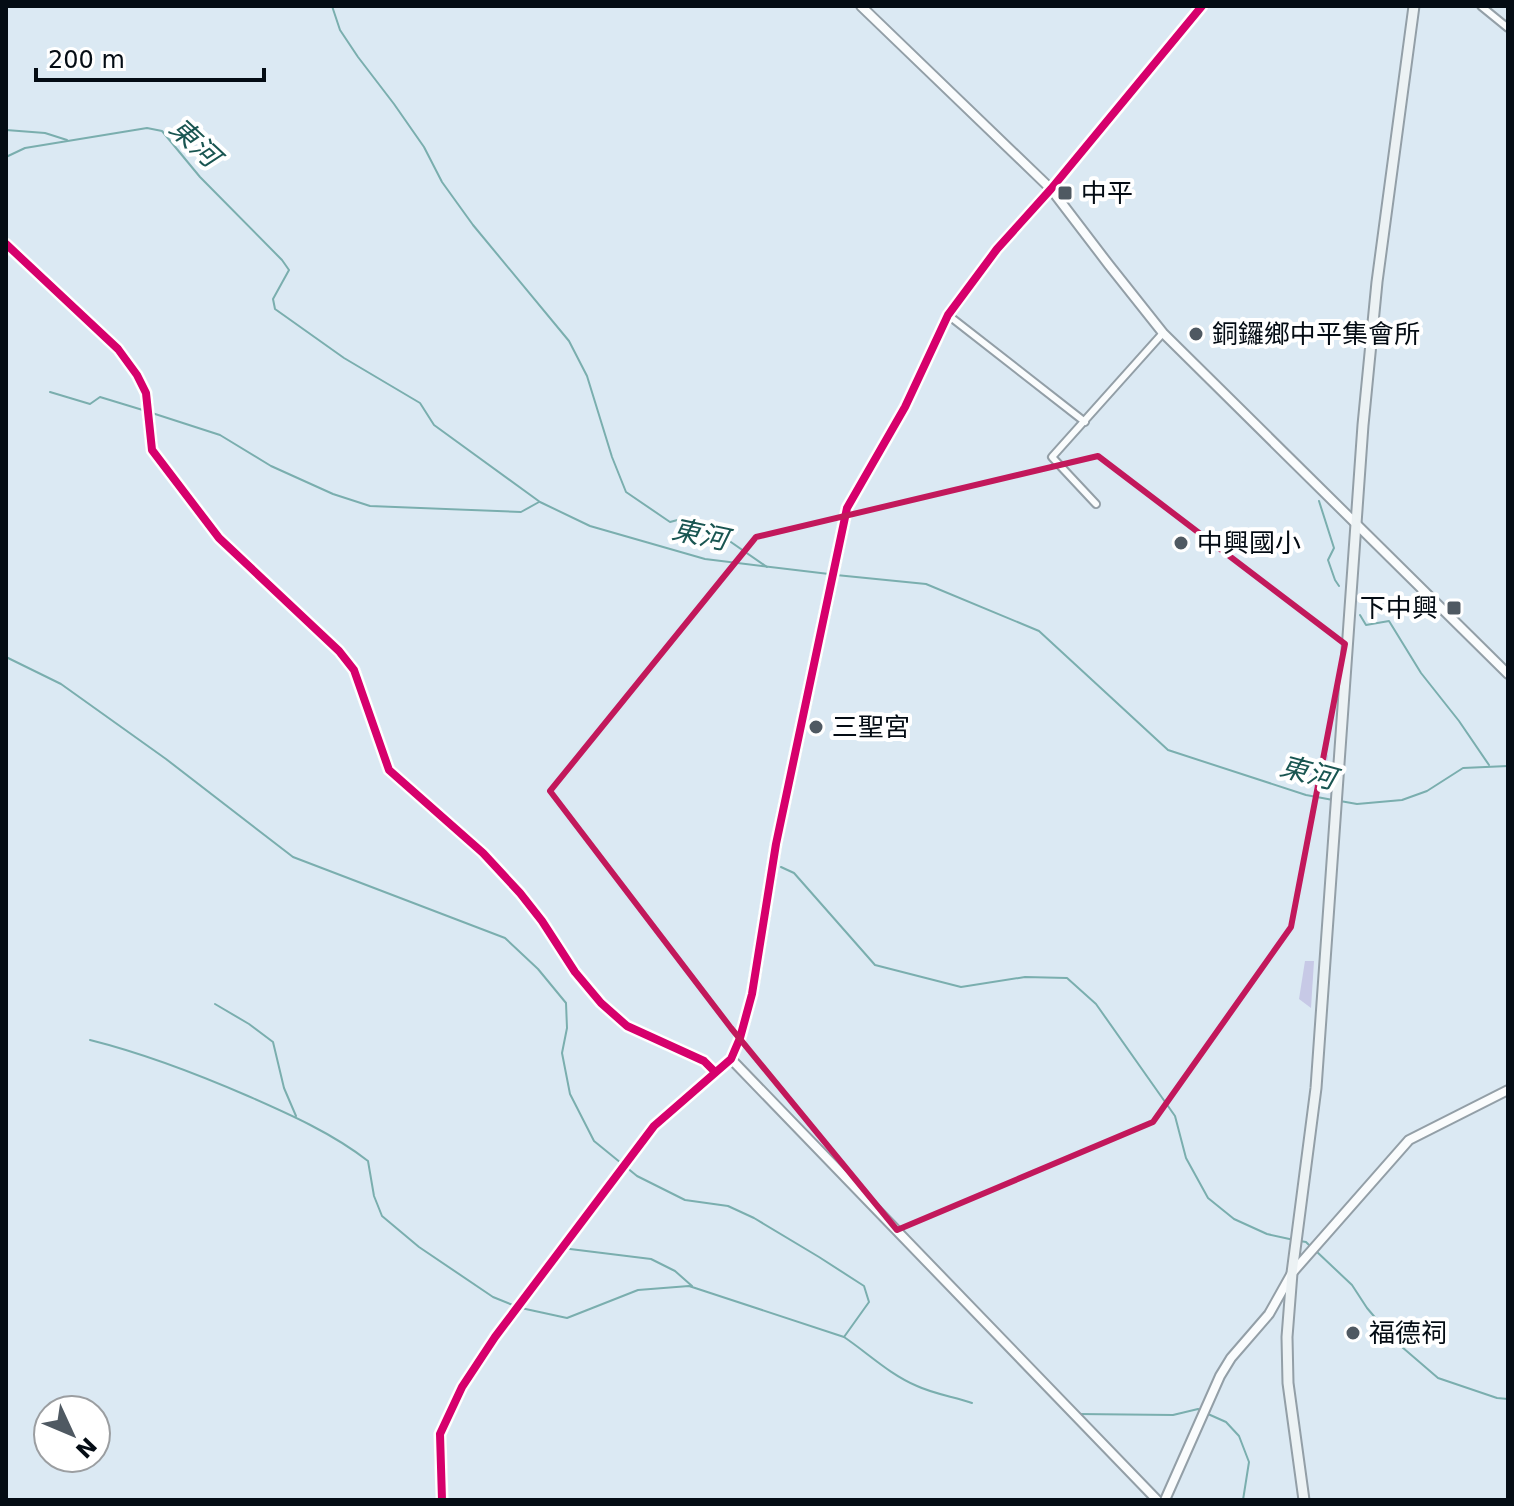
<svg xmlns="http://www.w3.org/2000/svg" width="1514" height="1506" font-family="'DejaVu Sans','Noto Sans TC',sans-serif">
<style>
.green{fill:#c7c9e6}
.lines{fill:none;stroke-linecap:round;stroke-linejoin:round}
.stream{stroke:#7aaeae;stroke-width:2}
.minor-casing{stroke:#939fa7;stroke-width:10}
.tertiary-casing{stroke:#939fa7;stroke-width:12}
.secondary-casing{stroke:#939fa7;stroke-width:13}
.minor{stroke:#fafcfd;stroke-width:6}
.tertiary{stroke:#fafcfd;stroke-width:8}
.secondary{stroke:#ecf2f4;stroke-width:9}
.cycleway-casing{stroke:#fff;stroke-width:13}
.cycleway{stroke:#d6006c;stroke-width:8}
.marked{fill:none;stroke:#c2185b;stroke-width:6;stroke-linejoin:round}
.poi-dot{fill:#4f5962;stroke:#fff;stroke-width:3}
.labels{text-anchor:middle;stroke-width:8;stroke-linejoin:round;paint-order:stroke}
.poi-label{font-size:26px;fill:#040c14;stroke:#fff;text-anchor:start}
.water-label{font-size:28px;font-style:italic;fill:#195551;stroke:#fff}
</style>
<rect width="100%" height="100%" fill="#dbe9f3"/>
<g class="green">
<polygon points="1328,754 1325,788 1301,784"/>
<polygon points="1305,961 1314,961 1311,1008 1299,999"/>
</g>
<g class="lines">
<g class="stream">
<polyline points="332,6 340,30 358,57 394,104 424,147 442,182 473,225 569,341 587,376 612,457 626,492 670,522 685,518 715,531 767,567"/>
<polyline points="6,130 45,133 67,140"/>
<polyline points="6,157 25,148 147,128 162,131 200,177 282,260 289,270 273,299 275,309 344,358 420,403 434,425 540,502 590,526 705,559 829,574"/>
<polyline points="50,392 90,404 100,397 146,411"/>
<polyline points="152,413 220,435 271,466 333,494 370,506 521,512 539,502"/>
<polyline points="1319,501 1334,548 1328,560 1335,580 1339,586"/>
<polyline points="836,575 926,584 1039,631 1168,750 1306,795 1333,800"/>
<polyline points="1360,615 1366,625 1389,621 1421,673 1459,721 1489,765"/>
<polyline points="6,657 61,684 166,759 293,857 505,938 538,969 566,1003 567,1028 562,1053 570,1094 594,1141 621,1163"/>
<polyline points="1340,801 1357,804 1402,800 1427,791 1463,768 1508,766"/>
<polyline points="781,867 794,873 875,965 961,987 1025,977 1067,978 1096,1004 1175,1116 1186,1158 1208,1198 1234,1219 1267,1234 1294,1240"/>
<polyline points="215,1004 249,1024 273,1042 284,1088 296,1116"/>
<path d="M90 1040C146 1054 195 1073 248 1096 289 1114 332 1133 368 1161L374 1196 382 1216 419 1247 493 1297 515 1306"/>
<polyline points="626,1167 637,1176 685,1200 728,1206 754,1218 819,1257 864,1286 869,1302 844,1337"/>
<polyline points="1300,1241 1306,1242 1311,1247"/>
<polyline points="570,1249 651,1259 675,1271 692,1286"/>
<polyline points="1316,1251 1352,1285 1367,1308 1395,1341 1438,1378 1497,1398 1508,1399"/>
<path d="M521 1308 567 1318 638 1290 689 1286 844 1337C869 1354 889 1374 917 1386 934 1394 955 1397 972 1403"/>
<polyline points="1078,1414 1173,1415 1198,1409 1202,1411"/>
<polyline points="1208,1414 1226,1422 1239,1436 1249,1462 1243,1500"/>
</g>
<g class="minor-casing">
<g id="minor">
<polyline points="1481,6 1508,28"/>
<polyline points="948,315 1085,422"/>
<polyline points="1096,504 1052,457 1163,333"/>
</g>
</g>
<g class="tertiary-casing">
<g id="tertiary">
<polyline points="861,6 1051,189 1109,265 1163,333 1508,674"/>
<polyline points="6,244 118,349 137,375 146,393 152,450 219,538 339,651 354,670 389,770 483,853 520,893 542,921 575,972 601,1003 627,1026 704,1061 715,1072"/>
<polyline points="731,1059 1157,1500"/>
<polyline points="442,1500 440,1434 462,1387 495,1337 654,1126 731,1059 740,1038 752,994 776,844 847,508 905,407 948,315 997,249 1051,189 1202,6"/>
<polyline points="1165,1500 1220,1376 1231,1358 1269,1314 1292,1273 1409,1140 1508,1090"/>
</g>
</g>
<g class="secondary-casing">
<polyline id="secondary" points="1304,1500 1288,1383 1287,1337 1292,1273 1316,1088 1363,425 1377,282 1414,6"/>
</g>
<use href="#minor" class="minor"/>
<use href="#tertiary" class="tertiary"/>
<use href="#secondary" class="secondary"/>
<g class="cycleway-casing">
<g id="cycleway">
<polyline points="6,244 118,349 137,375 146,393 152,450 219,538 339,651 354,670 389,770 483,853 520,893 542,921 575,972 601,1003 627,1026 704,1061 715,1072"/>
<polyline points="442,1500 440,1434 462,1387 495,1337 654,1126 731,1059 740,1038 752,994 776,844 847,508 905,407 948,315 997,249 1051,189 1202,6"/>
</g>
</g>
<use href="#cycleway" class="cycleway"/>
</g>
<path class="marked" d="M1098 456 1345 644 1291 927 1153 1122 897 1230 731 1028 550 791 756 537Z"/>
<g class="poi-dot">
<rect x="1057" y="185" width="16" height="16" rx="4"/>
<circle cx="1196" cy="334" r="8"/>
<circle cx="1181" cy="543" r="8"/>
<rect x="1446" y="600" width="16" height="16" rx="4"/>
<circle cx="816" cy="727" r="8"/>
<circle cx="1353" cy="1333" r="8"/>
</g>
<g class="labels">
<g class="poi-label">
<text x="1081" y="202">中平</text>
<text x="1212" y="343">銅鑼鄉中平集會所</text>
<text x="1197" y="552">中興國小</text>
<text x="1438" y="617" text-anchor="end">下中興</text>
<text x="832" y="736">三聖宮</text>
<text x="1369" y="1342">福德祠</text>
</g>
<g class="water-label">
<text transform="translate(195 142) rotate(43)" y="10">東河</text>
<text transform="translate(700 534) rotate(12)" y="10">東河</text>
<text transform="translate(1308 772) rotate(15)" y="10">東河</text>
</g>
</g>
<rect width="1514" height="1506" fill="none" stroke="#040c14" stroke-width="16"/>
<g transform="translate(72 1434) rotate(134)"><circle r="38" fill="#ffffff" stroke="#9b9ea1" stroke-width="2"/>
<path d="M0-6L14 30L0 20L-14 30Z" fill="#4f5962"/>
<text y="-12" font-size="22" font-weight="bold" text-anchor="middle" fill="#040c14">N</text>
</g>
<path d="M36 68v12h228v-12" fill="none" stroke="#040c14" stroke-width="4"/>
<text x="48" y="68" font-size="24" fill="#040c14" stroke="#ffffff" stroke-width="6" paint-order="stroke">200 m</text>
</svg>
